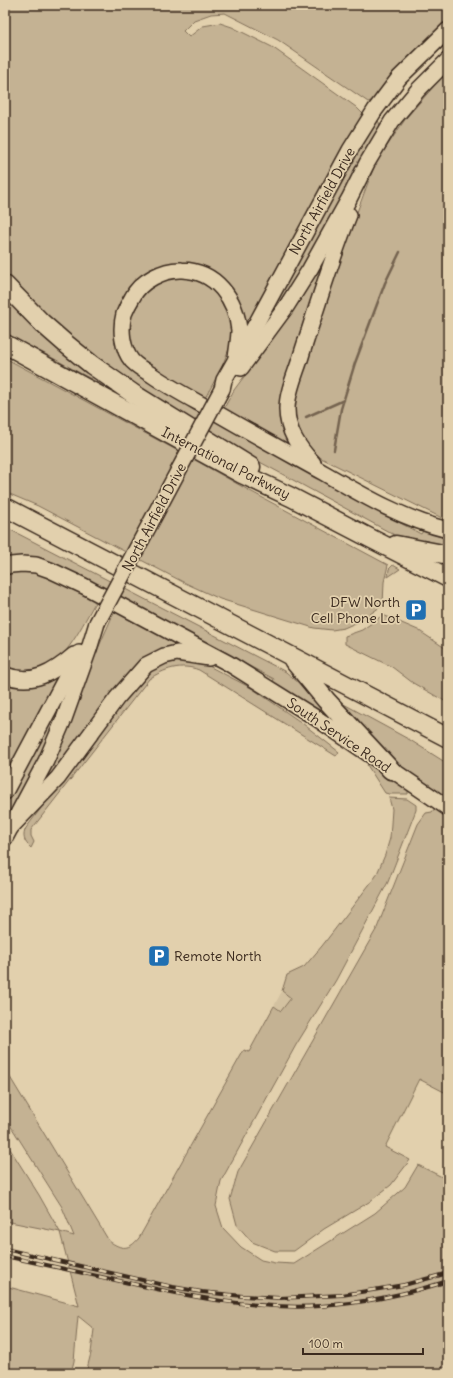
<svg xmlns="http://www.w3.org/2000/svg" width="453" height="1378" font-family="Delius,sans-serif">
<style>
.built{fill:#d3c1a0}
.green{fill:#c4b293;stroke:#806e58}
.lines{fill:none;stroke-linecap:round;stroke-linejoin:round}
.stream{stroke:#756450;stroke-width:2.5}
.major-casing{stroke:#3b2a1e;stroke-width:18}
.highway-casing{stroke:#3b2a1e;stroke-width:21}
.major{stroke:#e2d0ad;stroke-width:15}
.highway{stroke:#e2d0ad;stroke-width:18}
.rail-casing{stroke:#3b2a1e;stroke-width:4}
.rail{stroke:#e2d0ad;stroke-width:2.5;stroke-dasharray:8;stroke-linecap:butt}
.major-bridge-casing{stroke:#3b2a1e;stroke-width:18;stroke-linecap:butt}
.major-bridge{stroke:#e2d0ad;stroke-width:15}
.labels{text-anchor:middle;stroke-width:3.5;stroke-linejoin:round;paint-order:stroke}
.street-label{font-size:14px;fill:#3b2a1e;stroke:#e2d0ad}
.poi-label{font-size:14px;fill:#3b2a1e;stroke:#e2d0ad;text-anchor:end}
</style>
<rect width="100%" height="100%" fill="#e2d0ad"/>
<filter id="ink" filterUnits="userSpaceOnUse"><feTurbulence type="fractalNoise" baseFrequency=".025" numOctaves="2"/><feDisplacementMap in="SourceGraphic" scale="8" xChannelSelector="R" yChannelSelector="G"/><feConvolveMatrix kernelMatrix="1 2 1 2 8 2 1 2 1" color-interpolation-filters="sRGB"/></filter>
<g filter="url(#ink)">
<polygon class="built" points="282,991 291,997 281,1011 274,1006"/>
<g class="green">
<polygon points="5,5 448,5 448,20 376,99 368,102 278,40 225,13 211,14 194,20 183,31 189,37 203,26 220,23 232,27 272,47 356,107 363,114 362,118 245,329 239,312 195,269 134,288 124,353 342,492 421,534 423,531 448,539 448,551 402,539 245,454 106,366 40,313 5,275"/>
<polygon points="448,70 448,521 321,458 300,437 294,413 299,380 354,220 375,164 406,118"/>
<polygon points="378,121 379,122 380,127 306,267 261,331 258,329 356,147 374,123"/>
<polygon points="327,254 286,388 294,449 223,410 234,390 246,374 294,307"/>
<polygon points="193,277 213,288 232,315 232,341 221,369 204,400 152,371 136,355 129,334 128,320 140,294 166,278"/>
<polygon points="5,296 133,402 49,356 5,334"/>
<polygon points="5,358 195,460 250,491 388,565 384,582 383,605 360,621 344,628 332,630 314,628 220,599 183,582 38,506 5,492"/>
<polygon points="5,527 286,672 327,707 360,744 272,684 274,679 89,582 5,562"/>
<polygon points="393,565 400,569 388,577 389,569"/>
<path d="M16 569 44 573 187 648 137 665 130 671 47 783 44 781 93 660 115 610 96 601C83 623 66 663 39 672 31 674 14 672 5 672V572Z"/>
<polygon points="383,615 418,630 448,650 448,703 413,683 392,667 345,644 345,636 362,630"/>
<path d="M173 658 201 662 253 689 302 723 339 752 336 756 199 670C181 663 164 669 149 679L31 830V836L34 842 31 848C24 842 22 836 26 828L144 671Z"/>
<polygon points="58,675 5,776 5,679"/>
<polygon points="66,687 69,689 53,733 5,828 5,801"/>
<polygon points="340,702 410,740 448,764 448,799 425,784 388,756 338,705"/>
<polygon points="369,763 408,790 408,794 389,794 385,793 367,765"/>
<path d="M389 798 407 799 416 805V810L388 882 336 980 296 1045 221 1181 216 1206 223 1228 241 1247 261 1260 275 1263 294 1264 375 1213 405 1187 418 1165 448 1180V1373H86L91 1353 94 1329 78 1316 74 1361 71 1373H5V1286L79 1306 60 1232 5 1221V1141L39 1195 60 1232 74 1236 62 1207 5 1117V1069L109 1241C122 1250 129 1250 139 1238L244 1050 249 1052 274 1006 281 1011 291 998 282 991 287 975 304 967 322 946 376 876 385 855 390 838 392 809Z"/>
<polygon points="435,808 448,816 448,1094 419,1079 385,1147 410,1160 391,1185 369,1202 324,1229 294,1251 275,1251 252,1242 237,1225 230,1199 238,1172 377,928 418,824 426,813 432,812"/>
</g>
<g class="lines">
<g class="stream">
<polyline points="306,417 344,400"/>
<polyline points="334,450 341,409 355,363 385,283 400,252"/>
</g>
<g class="major-casing">
<g id="major">
<path d="M236 358C237 349 239 339 239 330 236 299 216 271 182 270 164 269 140 281 132 298 129 303 126 309 124 314 120 329 122 349 132 361 138 367 145 371 152 375 172 389 194 400 215 412 251 433 288 453 324 473 364 496 403 519 448 530"/>
<polyline points="241,368 286,307 310,269 349,199 367,163 392,121 418,90 448,60"/>
<polyline points="222,389 224,380 256,324 350,150 375,110 399,78 448,30"/>
<path d="M313 463C299 448 287 431 287 409 287 391 297 371 302 353 317 307 331 260 349 215"/>
<polyline points="5,567 11,565 22,564 36,565 50,570 84,586 228,663 316,718 448,808"/>
<path d="M5 675C33 686 54 672 74 655"/>
<polyline points="5,792 79,653"/>
<polyline points="11,827 58,778 117,698 146,665 164,656 177,653 209,658"/>
<polyline points="5,838 46,761 64,719 89,649 97,623"/>
</g>
</g>
<g class="highway-casing">
<g id="highway">
<polyline points="5,285 42,323 66,344 92,365 135,395 251,467"/>
<polyline points="5,344 242,474 291,497 364,535 448,578"/>
<polyline points="5,507 448,738"/>
<polyline points="396,545 448,555"/>
<polyline points="293,660 326,700 391,770"/>
</g>
</g>
<use href="#major" class="major"/>
<use href="#highway" class="highway"/>
<g class="rail-casing">
<g id="rail">
<polyline points="5,1249 173,1287 202,1292 243,1296 280,1298 342,1295 404,1285 448,1273"/>
<path d="M5 1256C43 1264 82 1273 120 1281 186 1296 253 1310 321 1306 364 1303 407 1294 448 1281"/>
</g>
</g>
<use href="#rail" class="rail"/>
<g class="major-bridge-casing">
<polyline id="major-bridge" points="97,623 222,389"/>
</g>
<use href="#major-bridge" class="major-bridge"/>
</g>
</g>
<defs>
<g id="parking-square" transform="scale(1.15)"><rect x="-9" y="-9" width="18" height="18" rx="4" fill="#1f6fb2" stroke="#e2d0ad"/><path d="M-3.5-5.5H1a3.5 3.5 0 0 1 0 7H-1V5.5H-3.5ZM-1-3.4V-.6H.8a1.4 1.4 0 0 0 0-2.8Z" fill="#fff"/></g>
</defs>
<g fill-rule="evenodd">
<use href="#parking-square" x="416" y="610"/>
<use href="#parking-square" x="159" y="956"/>
</g>
<g class="labels">
<g class="street-label">
<text transform="translate(322 201) rotate(-61)" y="5">North Airfield Drive</text>
<text transform="translate(226 463) rotate(27)" y="5">International Parkway</text>
<text transform="translate(154 517) rotate(-62)" y="5">North Airfield Drive</text>
<text transform="translate(339 735) rotate(34)" y="5">South Service Road</text>
</g>
<g class="poi-label">
<text x="400" y="607">DFW North<tspan x="400" dy="16">Cell Phone Lot</tspan></text>
<text x="174" y="961" text-anchor="start">Remote North</text>
</g>
</g>
<rect width="453" height="1378" fill="none" stroke="#e2d0ad" stroke-width="20"/>
<rect x="10" y="10" width="433" height="1358" fill="none" stroke="#3b2a1e" stroke-width="1.5" filter="url(#ink)"/>
<path d="M303 1348v6h120v-6" fill="none" stroke="#3b2a1e" stroke-width="2"/>
<text x="309" y="1348" font-size="12" fill="#3b2a1e" stroke="#e2d0ad" stroke-width="3" paint-order="stroke">100 m</text>
</svg>
